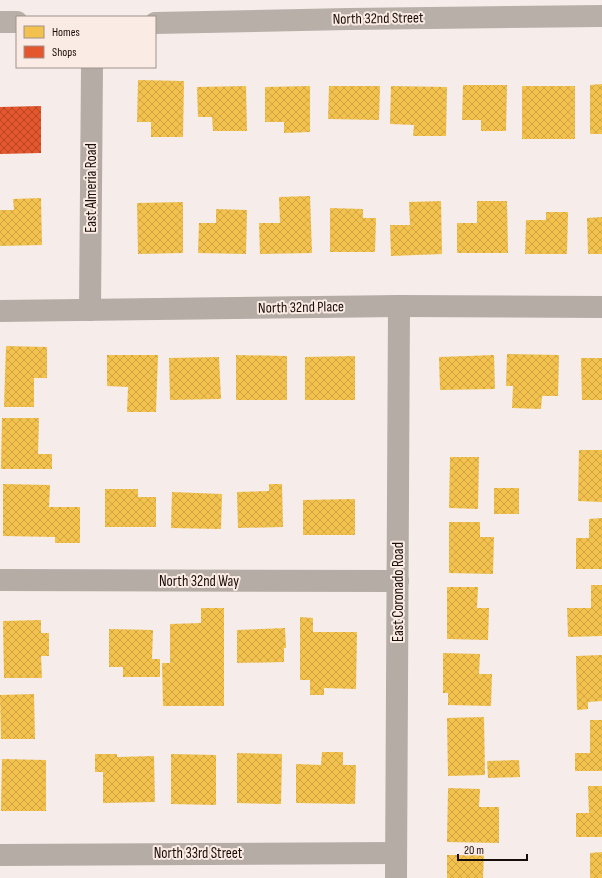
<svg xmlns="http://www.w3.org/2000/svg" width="602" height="878" font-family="'Sofia Sans Condensed',sans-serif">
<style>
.homes{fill:url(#homes-cross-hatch)}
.shops{fill:url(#shops-cross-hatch)}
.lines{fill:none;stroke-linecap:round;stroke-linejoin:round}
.minor{stroke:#b5aca6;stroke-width:22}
.major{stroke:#b7afa8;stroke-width:22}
.labels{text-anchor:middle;stroke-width:4;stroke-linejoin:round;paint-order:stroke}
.street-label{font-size:15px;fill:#180c08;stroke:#fbebe5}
</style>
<defs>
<pattern id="homes-cross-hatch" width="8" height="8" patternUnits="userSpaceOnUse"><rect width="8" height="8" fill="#f2c14e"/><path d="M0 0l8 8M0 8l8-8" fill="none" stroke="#cfa543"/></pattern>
<pattern id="shops-cross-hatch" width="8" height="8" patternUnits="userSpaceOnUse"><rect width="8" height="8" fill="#e4572e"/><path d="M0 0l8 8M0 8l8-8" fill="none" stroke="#b84625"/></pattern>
</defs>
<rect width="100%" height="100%" fill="#f6edea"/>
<g class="homes">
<polygon points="138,80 184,81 183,137 151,137 151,122 137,122"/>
<polygon points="602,84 602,134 590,134 590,85"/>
<polygon points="463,85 507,85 506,131 481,131 481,120 462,120"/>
<polygon points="246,86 247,131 213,131 212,117 198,117 197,87"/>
<polygon points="310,86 310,132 284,133 284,122 265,122 265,87"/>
<polygon points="329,86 380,86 379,120 328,119"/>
<polygon points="391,86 447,87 446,136 413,136 414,125 390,124"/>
<rect x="522" y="86" width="53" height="53"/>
<polygon points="310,196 312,253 260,254 259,223 280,223 279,197"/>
<polygon points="41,198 42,245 0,246 0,210 14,210 13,199"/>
<polygon points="441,201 442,254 391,256 390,225 410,225 409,202"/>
<polygon points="477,201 507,201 508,253 457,253 457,223 477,223"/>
<polygon points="183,202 183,253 138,254 137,203"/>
<polygon points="330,208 363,209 363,218 376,218 375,252 330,252"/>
<polygon points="216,209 247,210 246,254 198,253 199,223 216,223"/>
<polygon points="546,212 568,212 567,254 525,254 526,220 546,220"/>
<polygon points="602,217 602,254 588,254 587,218"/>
<polygon points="6,346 47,347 47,378 34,378 34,407 4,407"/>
<polygon points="507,354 559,355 558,396 542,396 541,409 512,408 513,386 506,386"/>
<polygon points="107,355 158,355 156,412 127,412 128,387 107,386"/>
<polygon points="236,355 287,356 287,400 236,400"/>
<polygon points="494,355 495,389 440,390 439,357"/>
<polygon points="355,356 355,400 305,400 305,357"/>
<polygon points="219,357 221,399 170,400 169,358"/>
<polygon points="581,358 602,358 602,400 582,400"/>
<polygon points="2,418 39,418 38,454 52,454 52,469 1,469"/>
<polygon points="579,450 602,450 602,502 578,501"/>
<polygon points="450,457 479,457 478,509 449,508"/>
<polygon points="3,484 50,485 49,507 80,507 80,543 55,543 55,537 3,536"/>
<polygon points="269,484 282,484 283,527 238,528 237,492 269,491"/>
<rect x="494" y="488" width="25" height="26"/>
<polygon points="105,489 138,489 138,497 156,497 156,527 105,527"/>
<polygon points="172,492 222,494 221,529 171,528"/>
<polygon points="355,499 355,535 303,535 303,500"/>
<polygon points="602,518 602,569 576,569 576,538 589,538 589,519"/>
<polygon points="449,522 480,522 480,537 494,537 493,574 449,573"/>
<polygon points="591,585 602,585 602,636 568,637 567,608 591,608"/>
<polygon points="447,587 478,587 477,608 489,608 488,640 447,639"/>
<polygon points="201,608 224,608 224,706 163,706 162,663 170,663 170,624 201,623"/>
<polygon points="300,617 313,618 313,632 357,632 356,689 324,688 324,695 310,695 310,680 300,680"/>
<polygon points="41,620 41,633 49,633 49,656 41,656 42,678 4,678 3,621"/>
<polygon points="285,628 286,648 284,648 284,662 237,663 237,630"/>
<polygon points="109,629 153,630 152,659 160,659 160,677 123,677 123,667 109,667"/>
<polygon points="443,653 480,654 479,674 492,674 491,706 448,705 448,693 443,693"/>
<polygon points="602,655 602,701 588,702 588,709 577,710 576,656"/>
<polygon points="34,694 35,739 1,739 0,695"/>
<polygon points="484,717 485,775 448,776 447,718"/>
<polygon points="590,720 602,720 602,771 575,771 575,753 590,753"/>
<polygon points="322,752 343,752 343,765 356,765 355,804 296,803 296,764 321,765"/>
<polygon points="237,753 282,754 281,804 237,803"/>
<polygon points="95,754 117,754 117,757 154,756 155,802 103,803 103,772 95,772"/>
<polygon points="171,754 216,755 216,805 171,804"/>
<polygon points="2,759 46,760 46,811 1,811"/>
<polygon points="519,760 520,777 488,778 487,761"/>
<polygon points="588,786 602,786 602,837 576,837 576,813 589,813"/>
<polygon points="448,788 480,789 479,807 499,807 499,843 447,842"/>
<polygon points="602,852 602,878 590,878 590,853"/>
<polygon points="447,855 484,855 483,878 447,878"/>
</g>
<polygon class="shops" points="41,106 41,153 0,154 0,107"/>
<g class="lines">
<g class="minor">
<polyline points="90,310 92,67"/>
<polyline points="0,311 399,306 602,307"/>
<polyline points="0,580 398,581"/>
<polyline points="0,855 396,853"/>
<polyline points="396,878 399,306"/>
</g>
<g class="major">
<polyline points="0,22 17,22"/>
<polyline points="155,23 348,19 602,16"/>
</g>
</g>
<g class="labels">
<g class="street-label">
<text transform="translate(378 18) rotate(-1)" y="5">North 32nd Street</text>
<text transform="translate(91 188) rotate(-90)" y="5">East Almeria Road</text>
<text transform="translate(301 307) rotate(-1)" y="5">North 32nd Place</text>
<text x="199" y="586">North 32nd Way</text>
<text transform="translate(398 592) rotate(-90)" y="5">East Coronado Road</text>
<text x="198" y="858">North 33rd Street</text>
</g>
</g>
<rect x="16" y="16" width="140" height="52" fill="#fbebe5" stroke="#a0928d"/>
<rect x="24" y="26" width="20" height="12" fill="#f2c14e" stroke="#a0928d"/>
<text x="52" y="36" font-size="12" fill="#180c08">Homes</text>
<rect x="24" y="46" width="20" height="12" fill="#e4572e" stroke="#a0928d"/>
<text x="52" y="56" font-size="12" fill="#180c08">Shops</text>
<path d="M458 854v6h69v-6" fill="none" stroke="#180c08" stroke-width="2"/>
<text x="464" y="854" font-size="12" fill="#180c08" stroke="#fbebe5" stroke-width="3" paint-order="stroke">20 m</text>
</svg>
